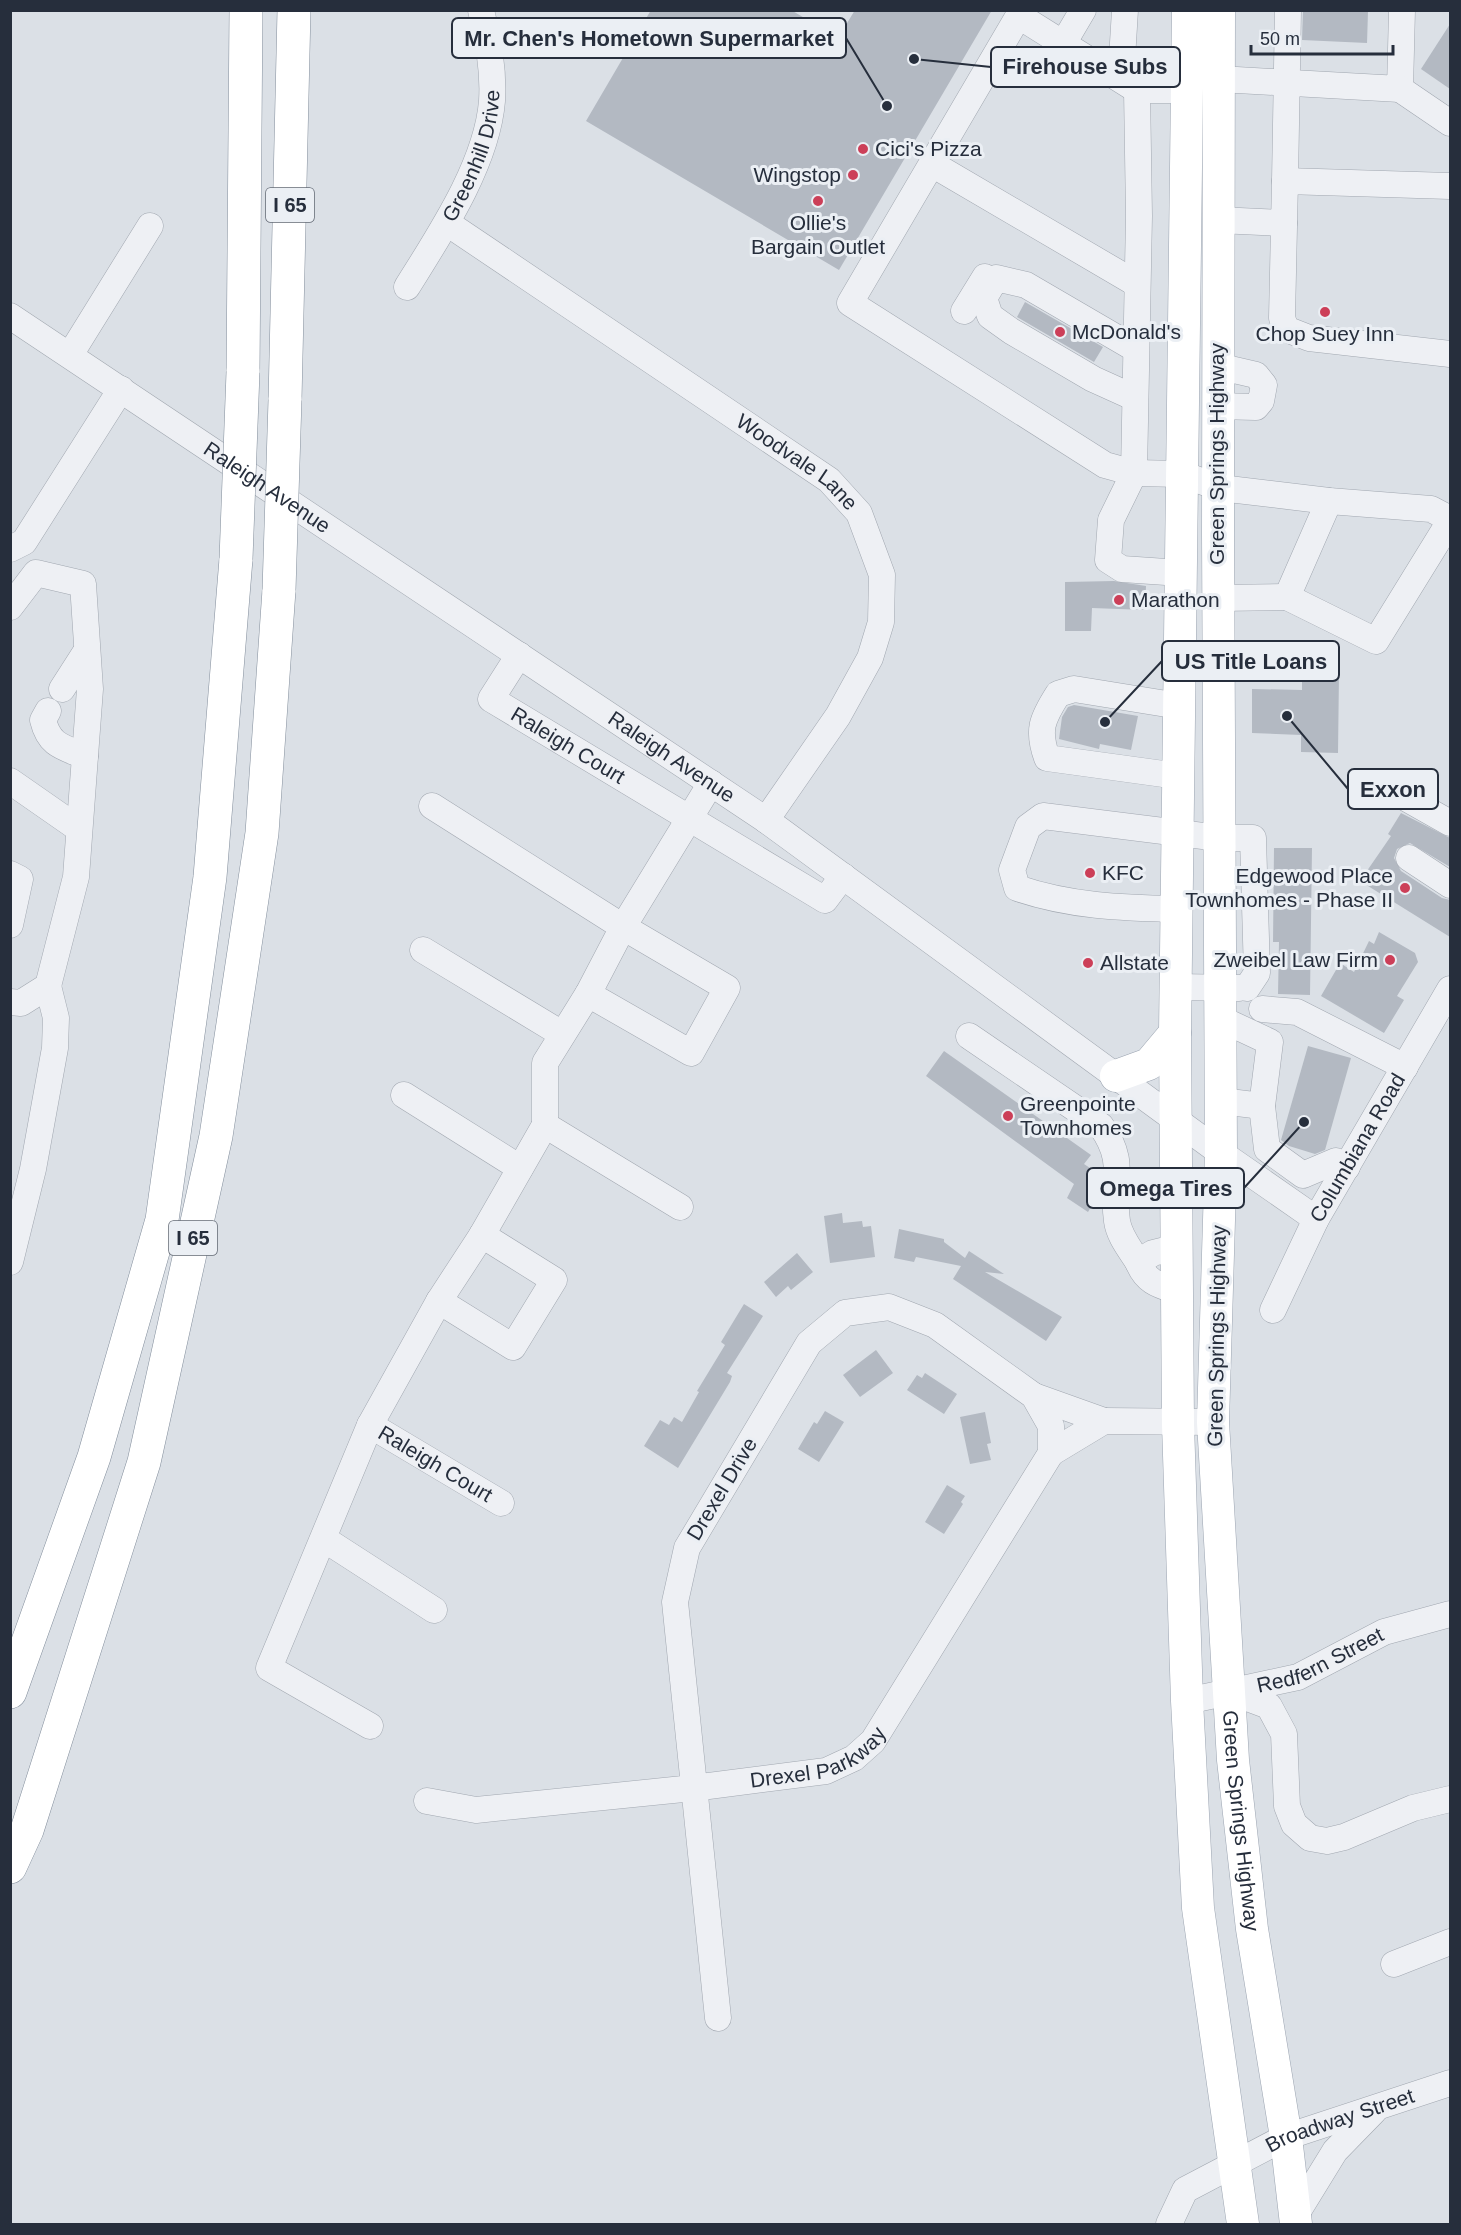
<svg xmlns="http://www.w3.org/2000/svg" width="1461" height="2235" font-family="Helvetica,sans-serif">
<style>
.building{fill:#b3b9c2}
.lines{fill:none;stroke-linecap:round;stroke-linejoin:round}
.minor-casing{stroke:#a1a7b0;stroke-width:27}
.major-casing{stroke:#9ba4b1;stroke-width:33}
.highway-casing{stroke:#838e9c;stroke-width:34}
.minor{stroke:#eef0f4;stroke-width:26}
.major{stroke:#fff;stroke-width:32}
.highway{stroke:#fff;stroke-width:33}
.highway-bridge-casing{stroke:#838e9c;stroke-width:34;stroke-linecap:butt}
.highway-bridge{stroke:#fff;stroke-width:33}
.poi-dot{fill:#cc3f58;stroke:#ebeff4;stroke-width:2}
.labels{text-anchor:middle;stroke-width:6;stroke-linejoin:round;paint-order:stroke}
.shield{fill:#ebeff4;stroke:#616873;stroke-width:1.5}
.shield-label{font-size:20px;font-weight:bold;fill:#262e3c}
.poi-label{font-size:21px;fill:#262e3c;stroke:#ebeff4;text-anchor:start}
.street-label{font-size:21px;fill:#262e3c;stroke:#ebeff4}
.leader{fill:none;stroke:#262e3c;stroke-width:2}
.callout-dot{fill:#262e3c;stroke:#ebeff4;stroke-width:2}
.callout{fill:#ebeff4;stroke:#262e3c;stroke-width:2}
.callout-label{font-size:22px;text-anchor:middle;font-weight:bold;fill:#262e3c}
</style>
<rect width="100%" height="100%" fill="#dbe0e6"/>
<g class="building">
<polygon points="651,10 791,10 838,38 855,10 992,10 839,270 586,121"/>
<polygon points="1303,10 1368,11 1367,43 1302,40"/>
<polygon points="1450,24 1450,89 1421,69"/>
<polygon points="1025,302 1103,347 1094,362 1017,317"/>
<polygon points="1114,581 1146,586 1145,610 1092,608 1091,631 1065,631 1065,582"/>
<polygon points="1302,672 1339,673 1338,753 1301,752 1301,735 1252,733 1252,689 1302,690"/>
<polygon points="1074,705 1138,716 1131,750 1100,744 1099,749 1059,739 1062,717 1068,707"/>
<polygon points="1401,813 1450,838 1450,867 1410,843 1397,849 1394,858 1401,871 1442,898 1450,900 1450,937 1360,881 1391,836 1388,834"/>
<polygon points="1274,848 1312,848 1310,995 1278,994 1279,942 1273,942"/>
<polygon points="1379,932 1415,953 1418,962 1397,996 1404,1000 1384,1033 1321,996 1340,963 1354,972 1369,941 1374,944"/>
<polygon points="1308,1046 1351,1058 1325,1150 1315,1154 1289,1146 1281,1140"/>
<polygon points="944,1051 1091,1155 1084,1164 1102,1176 1101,1183 1101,1190 1088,1212 1067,1198 1074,1184 926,1076"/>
<polygon points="842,1213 843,1223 862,1221 863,1227 871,1226 875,1257 830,1263 824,1216"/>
<polygon points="899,1229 944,1239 944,1242 965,1258 969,1251 1004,1274 985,1272 1062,1317 1046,1341 953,1279 961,1266 916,1257 914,1262 894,1258"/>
<polygon points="797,1253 813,1272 791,1290 788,1286 776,1297 764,1282"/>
<polygon points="744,1304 763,1316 727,1373 732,1376 730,1382 678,1468 644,1446 660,1420 669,1425 674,1417 682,1422 699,1392 697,1391 725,1345 721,1342"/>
<polygon points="876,1350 893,1373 860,1397 843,1375"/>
<polygon points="925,1373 957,1394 944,1414 907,1390 917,1375 922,1378"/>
<polygon points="825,1411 844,1422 819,1462 798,1449 814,1422 817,1424"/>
<polygon points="985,1412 991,1443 987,1444 991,1460 970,1464 960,1417"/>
<polygon points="947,1485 965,1496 961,1502 963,1504 944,1534 925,1522"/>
</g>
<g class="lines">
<g class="minor-casing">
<g id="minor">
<polyline points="1022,10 850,303 1105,465 1134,473 1182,474 1220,488 1329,501 1431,509 1450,519"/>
<polyline points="1125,10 1122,59 1137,90 1139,216 1134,473 1111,520 1108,560 1122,569 1181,573"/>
<polyline points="1019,16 1137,90 1187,90"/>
<polyline points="1063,44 1083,10"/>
<polyline points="1219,79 1400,89 1402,10"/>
<polyline points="1400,89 1450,123"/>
<polyline points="932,164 1137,284"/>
<polyline points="1285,181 1288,10"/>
<polyline points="1450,186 1285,181 1282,318 1286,329 1309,338 1450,354"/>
<polyline points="1218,220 1284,223"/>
<path id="s1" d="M447 223 829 480 859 513 882 575 881 622 870 658 838 716 766 820"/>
<path id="s2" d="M407 287C440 234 487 164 492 101 494 70 488 40 481 10"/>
<polyline points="964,311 985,277"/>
<path id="s3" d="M10 316 766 820 1221 1153 1316 1219"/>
<polyline points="1134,348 1026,285 996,278 984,298 990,316 1011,331 1093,379 1135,398"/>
<polyline points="70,355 150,226"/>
<polyline points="1217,366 1256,375 1264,385 1261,401 1256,407 1217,406"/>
<polyline points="1329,501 1287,597 1376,641 1450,521"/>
<polyline points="10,549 24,542 121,389"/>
<polyline points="1218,598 1287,597"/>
<polyline points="10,607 36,573 83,584 90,689 76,877 48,986 21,1003 10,1002"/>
<path id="s4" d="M519 655 491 699 825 900 843 876"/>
<polyline points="62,689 87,650"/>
<path d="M48 711 43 720C49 745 62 747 85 756"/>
<path d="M1178 776 1047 758C1037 730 1042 719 1058 694L1074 689 1179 706"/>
<polyline points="10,781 79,829"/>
<polyline points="1388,788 1450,823"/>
<polyline points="432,806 623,927 727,988 691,1053 588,994"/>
<polyline points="1409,858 1450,885"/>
<polyline points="10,874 20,879 10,925"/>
<path d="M1177 909C1121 908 1070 906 1017 888L1012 870 1028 827 1043 816 1219 838H1253L1257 973 1247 988"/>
<polyline points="423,950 562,1034"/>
<polyline points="1176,987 1239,988"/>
<polyline points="1262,1009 1297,1012 1405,1067"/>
<polyline points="1221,1019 1270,1042 1262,1106 1221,1101"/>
<path d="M969 1036 1101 1126C1128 1164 1111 1181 1117 1221 1119 1236 1130 1249 1138 1262"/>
<polyline points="404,1095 520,1168"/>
<polyline points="1262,1106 1267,1149 1303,1175 1336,1161 1347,1167"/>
<polyline points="680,1207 545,1125 545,1063 588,994 623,927 711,783"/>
<path d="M1177 1247 1153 1253 1138 1262C1146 1282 1158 1285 1177 1291"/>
<polyline points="10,1262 33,1169 55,1048 56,1018 48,986"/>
<polyline points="439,1301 513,1347 554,1280 482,1235"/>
<path id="s5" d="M1273 1310 1316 1219 1450 989"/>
<polyline points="1034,1396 1104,1421"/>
<path id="s6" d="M370 1425 501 1503"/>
<polyline points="1051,1453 1104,1421 1213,1422"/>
<polyline points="324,1539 434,1610"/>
<polyline points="1229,1691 1269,1706 1284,1734 1287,1806 1294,1824 1310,1838 1327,1841 1344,1837 1413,1808 1450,1799"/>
<path id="s7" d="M1187 1701 1298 1677 1384 1632 1450 1614"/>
<polyline points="370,1726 269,1668 370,1425 439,1301 482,1235 545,1125"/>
<path id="s8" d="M427 1801 476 1810 693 1788 826 1771 854 1758 873 1741 1051 1453V1426L1034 1396 935 1325 889 1307 845 1313 809 1343 687 1548 675 1602 718 2018"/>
<polyline points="1394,1964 1450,1942"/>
<polyline points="1295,2216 1335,2151 1374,2111"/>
<path id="s9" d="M1169 2224 1185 2190 1286 2137 1450 2083"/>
</g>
</g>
<g class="major-casing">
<g id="major">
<polyline points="1188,10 1175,1033 1178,1424 1187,1701 1198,1908 1243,2224"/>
<path id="s10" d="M1219 10 1218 534 1221 1153 1213 1422 1233 1760 1252 1929 1286 2137 1296 2224"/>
<polyline points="1116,1076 1149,1064 1175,1033"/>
</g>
</g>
<g class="highway-casing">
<g id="highway">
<polyline points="243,372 246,10"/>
<polyline points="285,400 294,10"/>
<polyline points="10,1692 94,1457 162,1220 210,877 236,559"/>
<polyline points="10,1867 27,1830 144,1462 216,1136 262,833 279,590"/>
</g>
</g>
<use href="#minor" class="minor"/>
<use href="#major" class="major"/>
<use href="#highway" class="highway"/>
<g class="highway-bridge-casing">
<g id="highway-bridge">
<polyline points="236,559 243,372"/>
<polyline points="279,590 285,400"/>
</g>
</g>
<use href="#highway-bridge" class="highway-bridge"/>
</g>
<g class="poi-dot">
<circle cx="863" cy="149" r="6"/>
<circle cx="853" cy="175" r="6"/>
<circle cx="818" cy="201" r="6"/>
<circle cx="1325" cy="312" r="6"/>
<circle cx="1060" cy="332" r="6"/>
<circle cx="1119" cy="600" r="6"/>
<circle cx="1090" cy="873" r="6"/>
<circle cx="1405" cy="888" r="6"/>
<circle cx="1390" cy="960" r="6"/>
<circle cx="1088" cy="963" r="6"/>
<circle cx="1008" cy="1116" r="6"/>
</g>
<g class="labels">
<g class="shield">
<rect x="266" y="188" width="48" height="34" rx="4.5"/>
<rect x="169" y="1221" width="48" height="34" rx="4.5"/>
</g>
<g class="shield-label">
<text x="290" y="212">I 65</text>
<text x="193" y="1245">I 65</text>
</g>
<g class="poi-label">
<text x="875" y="156">Cici's Pizza</text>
<text x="841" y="182" text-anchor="end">Wingstop</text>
<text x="818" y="230" text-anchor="middle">Ollie's<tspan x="818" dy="24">Bargain Outlet</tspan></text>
<text x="1072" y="339">McDonald's</text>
<text x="1325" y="341" text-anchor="middle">Chop Suey Inn</text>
<text x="1131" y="607">Marathon</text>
<text x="1102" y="880">KFC</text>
<text x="1393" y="883" text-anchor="end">Edgewood Place<tspan x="1393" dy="24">Townhomes - Phase II</tspan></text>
<text x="1378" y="967" text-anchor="end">Zweibel Law Firm</text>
<text x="1100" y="970">Allstate</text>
<text x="1020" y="1111">Greenpointe<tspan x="1020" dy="24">Townhomes</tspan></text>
</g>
<g class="street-label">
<text dy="7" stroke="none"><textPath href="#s2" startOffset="148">Greenhill Drive</textPath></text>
<text transform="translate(1217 454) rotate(-90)" y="7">Green Springs Highway</text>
<text dy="7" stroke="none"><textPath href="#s1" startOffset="424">Woodvale Lane</textPath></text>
<text dy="7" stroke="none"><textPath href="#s3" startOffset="309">Raleigh Avenue</textPath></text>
<text dy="7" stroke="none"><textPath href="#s4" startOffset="142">Raleigh Court</textPath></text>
<text dy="7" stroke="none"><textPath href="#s3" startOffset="795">Raleigh Avenue</textPath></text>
<text dy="7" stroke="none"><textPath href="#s5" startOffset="183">Columbiana Road</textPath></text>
<text transform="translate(1217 1336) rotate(-89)" y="7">Green Springs Highway</text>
<text dy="7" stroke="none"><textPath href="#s6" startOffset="76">Raleigh Court</textPath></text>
<text transform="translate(722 1489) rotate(-59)" y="7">Drexel Drive</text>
<text dy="7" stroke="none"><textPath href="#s7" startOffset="140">Redfern Street</textPath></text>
<text dy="7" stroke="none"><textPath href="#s8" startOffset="399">Drexel Parkway</textPath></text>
<text dy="7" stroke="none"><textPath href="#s10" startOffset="1812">Green Springs Highway</textPath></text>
<text dy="7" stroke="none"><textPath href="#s9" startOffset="208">Broadway Street</textPath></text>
</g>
</g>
<path class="leader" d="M887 106L846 38M914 59L991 67M1105 722L1162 661M1287 716L1348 789M1304 1122L1244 1188"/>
<g class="callout-dot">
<circle cx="887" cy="106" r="6"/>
<circle cx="914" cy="59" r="6"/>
<circle cx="1105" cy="722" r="6"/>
<circle cx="1287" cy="716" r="6"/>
<circle cx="1304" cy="1122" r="6"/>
</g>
<g class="callout">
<rect x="452" y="18" width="394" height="40" rx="6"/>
<rect x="991" y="47" width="189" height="40" rx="6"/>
<rect x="1162" y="641" width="177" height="40" rx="6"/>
<rect x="1348" y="769" width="90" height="40" rx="6"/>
<rect x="1087" y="1168" width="157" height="40" rx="6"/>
</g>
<g class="callout-label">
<text x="649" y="46">Mr. Chen's Hometown Supermarket</text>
<text x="1085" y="74">Firehouse Subs</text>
<text x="1251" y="669">US Title Loans</text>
<text x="1393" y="797">Exxon</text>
<text x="1166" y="1196">Omega Tires</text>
</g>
<rect width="1461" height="2235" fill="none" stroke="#262e3c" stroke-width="24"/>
<path d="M1251 45v9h142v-9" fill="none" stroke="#262e3c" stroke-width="3"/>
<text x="1260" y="45" font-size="18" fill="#262e3c" stroke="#ebeff4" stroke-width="4.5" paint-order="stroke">50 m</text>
</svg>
